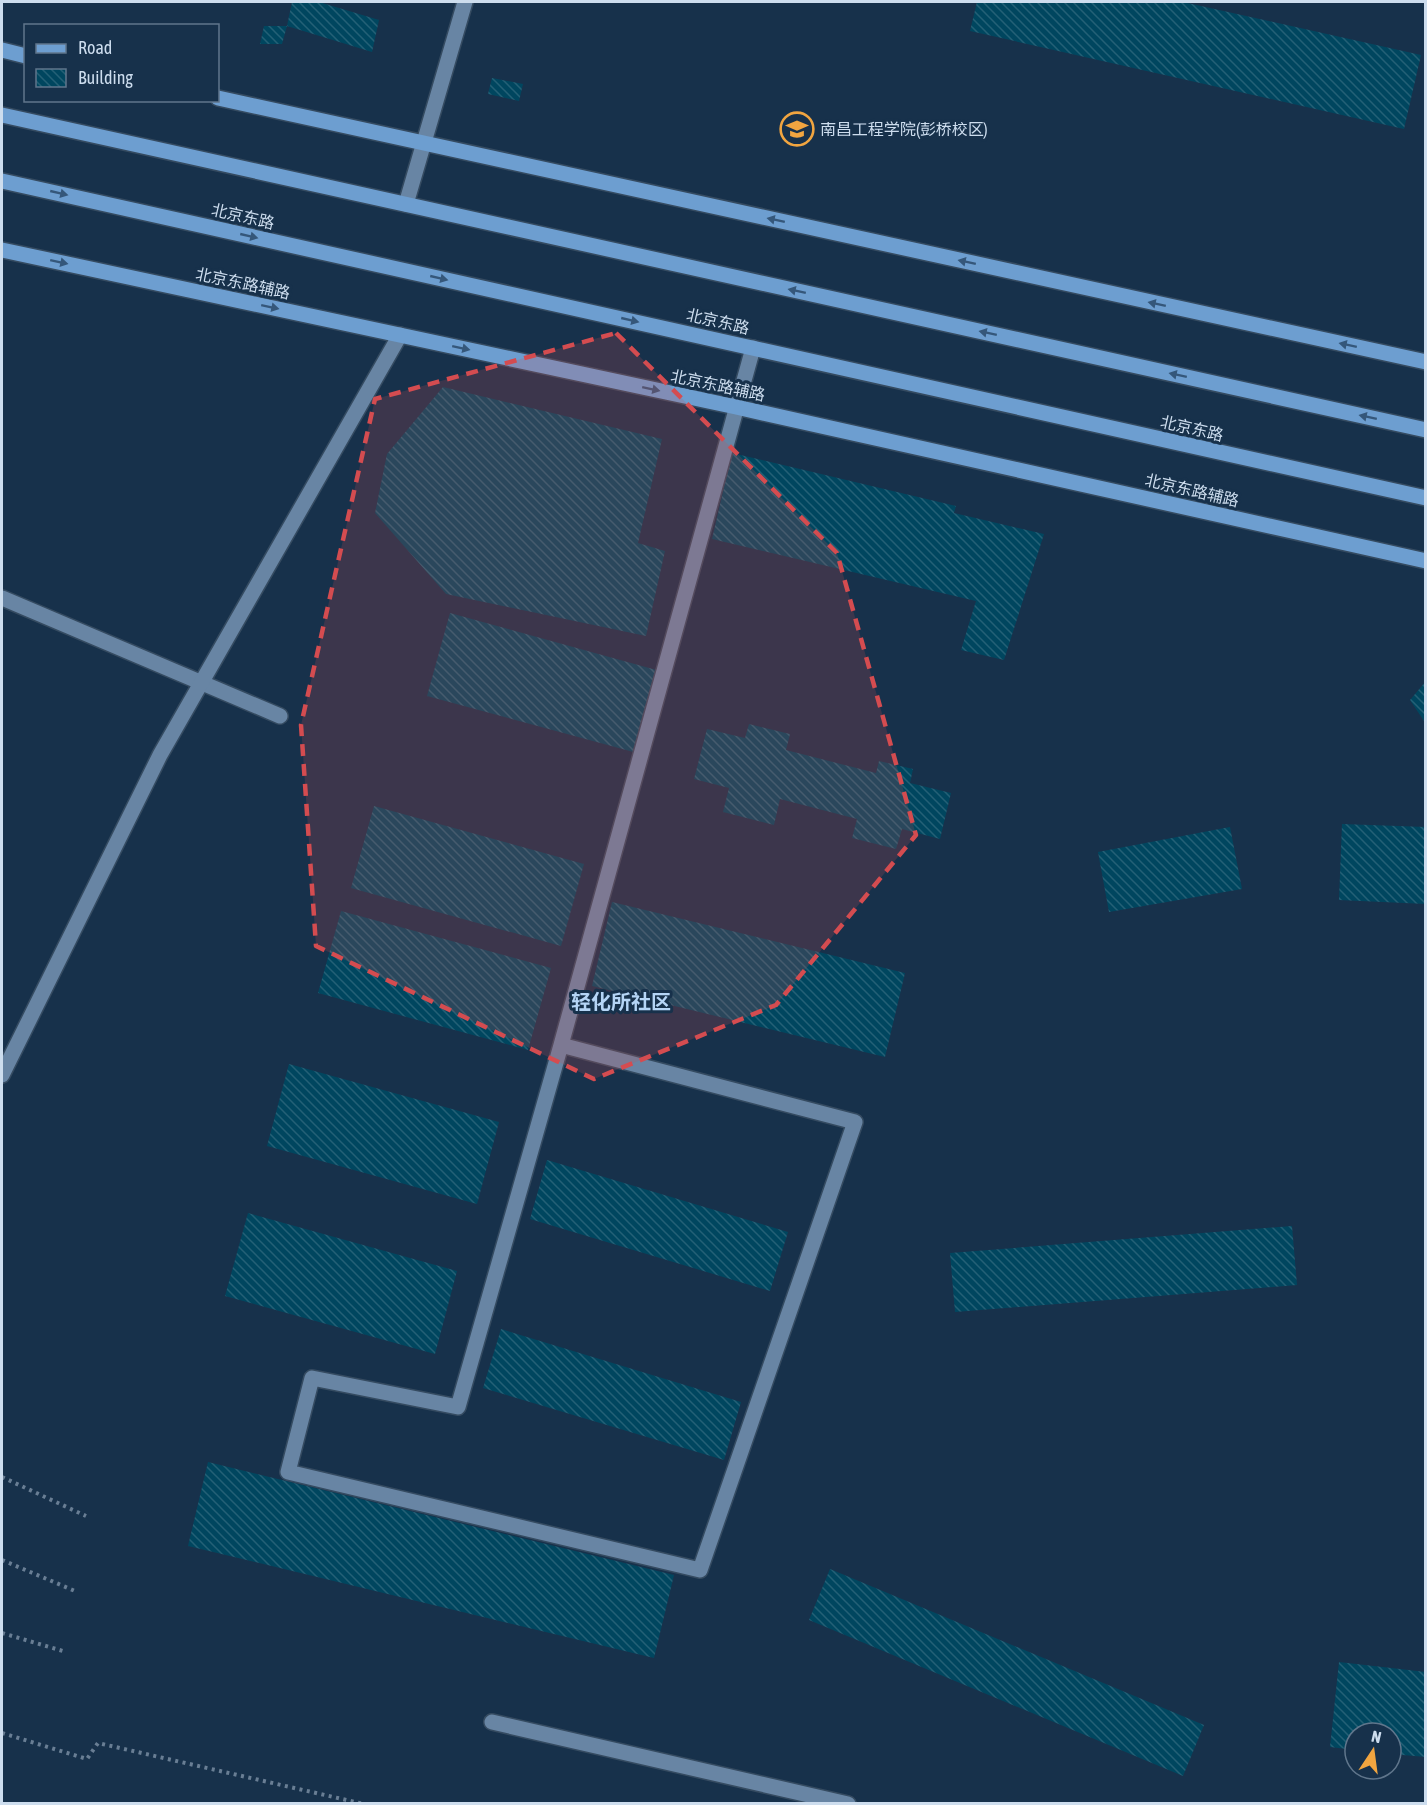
<svg xmlns="http://www.w3.org/2000/svg" width="1427" height="1805" font-family="'Asap Condensed','Noto Sans SC',sans-serif">
<style>
.building{fill:url(#building-back-hatch)}
.lines{fill:none;stroke-linecap:round;stroke-linejoin:round}
.minor-casing{stroke:#354b61;stroke-width:18}
.major-casing{stroke:#354b61;stroke-width:18}
.path{stroke:#697e94;stroke-width:4;stroke-dasharray:3 4.5;stroke-linecap:butt}
.minor{stroke:#6885a4;stroke-width:15}
.major{stroke:#6d9ed0;stroke-width:15}
.oneway{fill:#35577a}
.marked{fill:#d44c50;fill-opacity:0.2;stroke:#d44c50;stroke-width:4.5;stroke-dasharray:12 8;stroke-linejoin:round}
.labels{text-anchor:middle;stroke-width:6;stroke-linejoin:round;paint-order:stroke}
.poi-label{font-size:16px;fill:#cdddee;stroke:#17314b;text-anchor:start}
.street-label{font-size:16px;fill:#cdddee;stroke:#17314b}
.quarter-label{font-size:20px;font-weight:bold;fill:#b5d5f6;stroke:#17314b}
</style>
<defs>
<pattern id="building-back-hatch" width="6" height="6" patternUnits="userSpaceOnUse" patternTransform="scale(1.5)"><rect width="6" height="6" fill="#00465f"/><path d="M-1 5l2 2M0 0l6 6M5-1l2 2" fill="none" stroke="#246076"/></pattern>
</defs>
<rect width="100%" height="100%" fill="#17314b"/>
<g class="building">
<polygon points="292,2 319,2 379,20 372,52 287,26"/>
<polygon points="977,2 1183,2 1421,55 1404,129 970,31"/>
<polygon points="264,26 287,26 282,44 260,44"/>
<polygon points="492,78 523,84 519,101 488,94"/>
<polygon points="443,387 662,439 638,543 665,551 646,636 446,594 375,513 387,454"/>
<polygon points="732,453 956,506 954,513 1044,534 1004,660 961,650 976,601 712,539"/>
<polygon points="450,613 660,671 637,753 427,696"/>
<polygon points="1426,681 1426,724 1410,700"/>
<polygon points="749,724 790,734 786,750 876,773 879,761 913,769 910,783 951,793 940,839 902,829 896,849 852,838 857,819 780,799 774,825 723,812 729,788 694,779 707,729 745,738"/>
<polygon points="374,806 584,864 561,946 351,888"/>
<polygon points="1342,824 1426,827 1426,904 1339,900"/>
<polygon points="1230,827 1242,889 1109,912 1098,852"/>
<polygon points="612,902 905,973 885,1057 592,986"/>
<polygon points="341,911 551,968 528,1050 318,993"/>
<polygon points="289,1064 499,1122 477,1204 267,1146"/>
<polygon points="547,1160 788,1232 770,1291 530,1219"/>
<polygon points="248,1213 457,1271 435,1354 225,1296"/>
<polygon points="1292,1226 1297,1285 955,1312 950,1253"/>
<polygon points="501,1329 741,1402 724,1460 483,1388"/>
<polygon points="208,1462 674,1575 654,1658 188,1546"/>
<polygon points="830,1569 1204,1725 1183,1776 809,1620"/>
<polygon points="1339,1662 1426,1672 1426,1757 1391,1754 1391,1733 1355,1733 1355,1750 1330,1747"/>
</g>
<g class="lines">
<g class="minor-casing">
<g id="minor">
<polyline points="406,204 465,2"/>
<polyline points="2,598 280,716"/>
<polyline points="561,1045 458,1407 312,1378 288,1472 700,1570 855,1122 561,1045 753,348"/>
<polyline points="2,1075 160,755 400,335"/>
<polyline points="492,1722 848,1804"/>
</g>
</g>
<g class="major-casing">
<g id="major">
<polyline points="2,50 26,56"/>
<polyline points="218,98 1426,362"/>
<polyline points="2,115 1426,430"/>
<polyline points="2,181 1426,498"/>
<polyline points="2,250 736,407 1426,561"/>
</g>
</g>
<g class="path">
<polyline points="2,1477 86,1516"/>
<polyline points="2,1560 75,1591"/>
<polyline points="2,1633 63,1651"/>
<polyline points="2,1733 87,1759 98,1743 364,1804"/>
</g>
<use href="#minor" class="minor"/>
<use href="#major" class="major"/>
</g>
<defs><path id="oneway-solid" d="M-6-.8H1V-3.2L6.5 0L1 3.2V.8H-6Z" transform="scale(1.5)"/></defs>
<g class="oneway">
<use href="#oneway-solid" transform="translate(59 193) rotate(13)"/>
<use href="#oneway-solid" transform="translate(776 220) rotate(-168)"/>
<use href="#oneway-solid" transform="translate(249 236) rotate(13)"/>
<use href="#oneway-solid" transform="translate(59 262) rotate(12)"/>
<use href="#oneway-solid" transform="translate(967 262) rotate(-168)"/>
<use href="#oneway-solid" transform="translate(439 278) rotate(13)"/>
<use href="#oneway-solid" transform="translate(797 291) rotate(-168)"/>
<use href="#oneway-solid" transform="translate(1157 304) rotate(-168)"/>
<use href="#oneway-solid" transform="translate(270 307) rotate(12)"/>
<use href="#oneway-solid" transform="translate(630 320) rotate(13)"/>
<use href="#oneway-solid" transform="translate(988 333) rotate(-168)"/>
<use href="#oneway-solid" transform="translate(1348 345) rotate(-168)"/>
<use href="#oneway-solid" transform="translate(461 348) rotate(12)"/>
<use href="#oneway-solid" transform="translate(1178 375) rotate(-168)"/>
<use href="#oneway-solid" transform="translate(651 389) rotate(12)"/>
<use href="#oneway-solid" transform="translate(1368 417) rotate(-168)"/>
</g>
<path class="marked" d="M616 333 837 553 916 835 776 1005 594 1079 316 946 301 725 375 399Z"/>
<defs>
<g id="university-ring" transform="scale(1.725)"><circle r="9.5" fill="#17314b" stroke="#f1a540" stroke-width="1.5"/><path d="M0-5L7-2L0 1L-7-2ZM-4 1L0 2.5L4 1V4Q0 6-4 4Z" fill="#f1a540"/></g>
</defs>
<g fill-rule="evenodd">
<use href="#university-ring" x="797" y="129"/>
</g>
<g class="labels">
<g class="poi-label">
<text x="820" y="135">南昌工程学院(彭桥校区)</text>
</g>
<g class="street-label">
<text transform="translate(243 216) rotate(13)" y="6">北京东路</text>
<text transform="translate(243 283) rotate(12)" y="6">北京东路辅路</text>
<text transform="translate(718 321) rotate(13)" y="6">北京东路</text>
<text transform="translate(718 385) rotate(12)" y="6">北京东路辅路</text>
<text transform="translate(1192 428) rotate(13)" y="6">北京东路</text>
<text transform="translate(1192 490) rotate(13)" y="6">北京东路辅路</text>
</g>
<g class="quarter-label">
<text x="621" y="1009">轻化所社区</text>
</g>
</g>
<rect width="1427" height="1805" fill="none" stroke="#cdddee" stroke-width="6"/>
<rect x="24" y="24" width="195" height="78" fill="#17314b" stroke="#60768c" stroke-width="1.5"/>
<rect x="36" y="44" width="30" height="9" fill="#6d9ed0" stroke="#60768c" stroke-width="1.5"/>
<text x="78" y="54" font-size="18" fill="#cdddee">Road</text>
<rect x="36" y="69" width="30" height="18" fill="url(#building-back-hatch)" stroke="#60768c" stroke-width="1.5"/>
<text x="78" y="84" font-size="18" fill="#cdddee">Building</text>
<g transform="translate(1373 1751) rotate(13)"><circle r="28" fill="#17314b" stroke="#60768c" stroke-width="1.5"/>
<path d="M0-4.5L10 22L0 15L-10 22Z" fill="#f1a540"/>
<text y="-9" font-size="16" font-weight="bold" text-anchor="middle" fill="#cdddee">N</text>
</g>
</svg>
